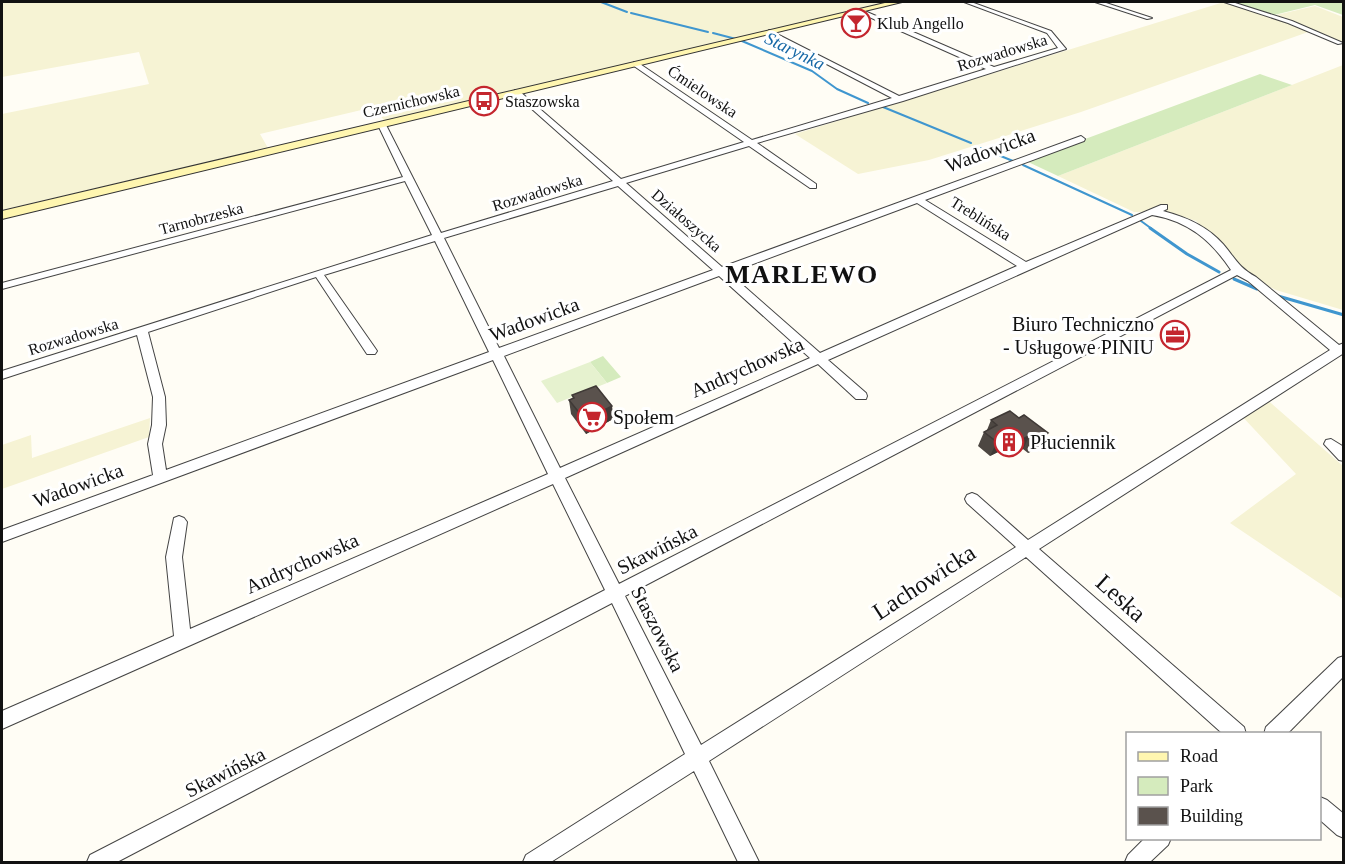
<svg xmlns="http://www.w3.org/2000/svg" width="1345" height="864" font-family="Georgia,serif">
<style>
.farmland{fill:#f6f3d4}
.green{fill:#d5ebbd}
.pitch{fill:#e6f2cf}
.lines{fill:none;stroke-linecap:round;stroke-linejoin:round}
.stream-far1{stroke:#3f96cf;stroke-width:2}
.stream{stroke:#3f96cf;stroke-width:3}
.street-casing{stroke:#444;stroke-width:2}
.secondary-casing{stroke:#333;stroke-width:2}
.street{fill:#fff;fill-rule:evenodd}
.secondary{fill:#fff6b0;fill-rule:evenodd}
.wall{fill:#4d4742}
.shaded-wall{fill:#3f3936}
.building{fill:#5a524d;stroke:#3f3936;stroke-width:1.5}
.labels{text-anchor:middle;stroke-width:6;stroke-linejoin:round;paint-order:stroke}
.far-poi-label{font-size:16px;fill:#111;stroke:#fff;text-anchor:start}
.far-street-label{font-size:16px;fill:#111;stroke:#fff}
.far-water-label{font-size:18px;font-style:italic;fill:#1768a6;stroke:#fff}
.street-label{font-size:20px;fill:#111;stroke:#fff}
.poi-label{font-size:20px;fill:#111;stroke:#fff;text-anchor:start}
.near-street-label{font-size:24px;fill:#111;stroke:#fff}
.district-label{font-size:26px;font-weight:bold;letter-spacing:1.5px;fill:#111;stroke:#fff}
</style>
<rect width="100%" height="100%" fill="#fffdf5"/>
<g class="farmland">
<polygon points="2,2 893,2 386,123 374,107 260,134 268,148 2,210 2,114 149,84 139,52 2,77"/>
<polygon points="1224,2 1311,31 1081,112 929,160 858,174 795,134"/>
<polygon points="1315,6 1343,17 1343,42 1276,15"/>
<polygon points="1343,65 1343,310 1276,290 1243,274 1231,256 1196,221 1169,212 1134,212 1058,176"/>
<polygon points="1265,398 1343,466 1343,599 1230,523 1296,474 1239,413"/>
<polygon points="150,418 149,437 2,489 2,445 31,435 32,458"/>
</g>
<g class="green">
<polygon points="1229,2 1343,2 1343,15 1315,5 1274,15"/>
<polygon points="1260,74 1292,85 1058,176 1026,161"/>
<polygon points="603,356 621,377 607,383 590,362"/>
</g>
<polygon class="pitch" points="590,362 607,383 557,403 541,381"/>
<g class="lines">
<g class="stream-far1">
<polyline points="601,2 627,12"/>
<polyline points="631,13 708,32"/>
<polyline points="713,33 736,39"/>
<polyline points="742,41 812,71 837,89 868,103"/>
<polyline points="883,107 971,143"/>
<polyline points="981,148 1013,161"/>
<polyline points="1023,165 1132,215"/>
<polyline points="1141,221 1152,229"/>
</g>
<g class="stream">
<polyline points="1150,228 1187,254 1219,272"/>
<polyline points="1234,279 1257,289"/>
<polyline points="1278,296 1344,315"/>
</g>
<g class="street-casing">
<g id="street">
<path d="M964 2H971L1051 31 1066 49 903 101 757 143 816 184V188H810L749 146 626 183 722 267 1081 136 1085 139 1084 141 925 200 1026 262 1161 205H1167V209L1163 211C1186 217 1207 226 1223 244 1235 258 1239 268 1256 277L1339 345 1344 343V353L1039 549 1244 727 1246 734H1223L1026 557 709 761 759 862H738L694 771 551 862H523L526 855 685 754 612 603 117 862H87L90 855 605 590 553 484 2 729V711L174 636 166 557 174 518 179 516 184 518 187 522 182 557 190 629 548 474 493 360 2 542V530L153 475 148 444 152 425 153 397 137 335 2 379V371L432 235 405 181 2 289V283L403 177 378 125 382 123 386 125 441 233 613 181 515 94V90H518L621 179 744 142 634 66V62H637L752 140 892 98 767 33 769 30 899 96 986 69 858 12 860 9 994 67 1058 48 1047 33ZM618 186 713 270 499 348 444 238ZM917 203 1017 266 820 353 729 273ZM1152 215C1188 221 1211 240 1231 270L619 584 565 478 818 364 856 399H866L867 396 866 393 828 360ZM435 241 489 352 166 470 162 444 166 425 165 397 148 332 316 277 367 354H375L377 351 375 348 324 275ZM1237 275 1248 281 1330 350 1028 540 977 495 972 493 967 495 965 499 967 503 1016 547 701 745 625 596ZM719 276 810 358 560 468 504 356Z"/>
<polygon points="1095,2 1103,2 1152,18 1147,19"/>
<polygon points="1224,2 1232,2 1292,21 1343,43 1338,44 1288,23"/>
<polygon points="1331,439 1344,447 1344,461 1339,460 1324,444 1326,440"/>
<polygon points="1344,656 1344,676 1287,734 1264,734 1266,727 1338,658"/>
<polygon points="1320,797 1327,800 1344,814 1344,838 1337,835 1320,820"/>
<polygon points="1145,838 1171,838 1168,845 1150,862 1125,862 1128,855"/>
</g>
</g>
<g class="secondary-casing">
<polygon id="secondary" points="889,2 902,2 2,219 2,211"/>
</g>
<use href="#street" class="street"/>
<use href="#secondary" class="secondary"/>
</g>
<g class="wall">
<polygon points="572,395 612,406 613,419 586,434 571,414 569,400 573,398"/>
<polygon points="1024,415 1040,447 1028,453 1023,449 1011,456 998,452 990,456 978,446 984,432 987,430 991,420 1019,418"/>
</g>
<g class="shaded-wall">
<polygon points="612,406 613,419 586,434 585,420"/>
<polygon points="1048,433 1040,447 1028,453 1035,440"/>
<polygon points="1030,435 1023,449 1011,456 1018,442"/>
<polygon points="1005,438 998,452 990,456 997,442"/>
</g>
<g class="building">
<polygon points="596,386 612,406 585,420 569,400 574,398 572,395"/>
<polygon points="1010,411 1019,418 1024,415 1048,433 1035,440 1030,435 1018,442 1005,438 997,442 984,432 997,425 991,420"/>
</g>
<defs>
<g id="bar-ring" transform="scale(1.5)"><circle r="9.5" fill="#fff" stroke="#c4262e" stroke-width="1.5"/><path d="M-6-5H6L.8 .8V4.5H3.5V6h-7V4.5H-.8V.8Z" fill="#c4262e"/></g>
<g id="bus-ring" transform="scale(1.5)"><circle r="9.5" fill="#fff" stroke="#c4262e" stroke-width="1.5"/><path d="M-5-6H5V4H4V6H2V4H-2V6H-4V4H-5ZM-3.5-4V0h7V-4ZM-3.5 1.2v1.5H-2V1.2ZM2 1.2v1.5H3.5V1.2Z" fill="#c4262e"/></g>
<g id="office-ring" transform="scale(1.5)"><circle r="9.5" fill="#fff" stroke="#c4262e" stroke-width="1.5"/><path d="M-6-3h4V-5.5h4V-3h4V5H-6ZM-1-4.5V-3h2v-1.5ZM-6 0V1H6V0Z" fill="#c4262e"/></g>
<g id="supermarket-ring" transform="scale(1.5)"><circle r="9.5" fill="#fff" stroke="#c4262e" stroke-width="1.5"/><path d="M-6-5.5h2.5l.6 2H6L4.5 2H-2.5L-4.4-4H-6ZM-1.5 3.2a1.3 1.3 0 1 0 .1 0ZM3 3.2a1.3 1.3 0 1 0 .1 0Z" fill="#c4262e"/></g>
<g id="building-ring" transform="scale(1.5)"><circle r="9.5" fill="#fff" stroke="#c4262e" stroke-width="1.5"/><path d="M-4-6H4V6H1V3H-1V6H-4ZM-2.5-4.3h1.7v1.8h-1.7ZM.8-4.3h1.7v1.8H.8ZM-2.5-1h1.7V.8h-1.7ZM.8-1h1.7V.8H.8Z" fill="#c4262e"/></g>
</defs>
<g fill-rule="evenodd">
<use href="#bar-ring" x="856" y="23"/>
<use href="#bus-ring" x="484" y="101"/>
<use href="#office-ring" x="1175" y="335"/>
<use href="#supermarket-ring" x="592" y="417"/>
<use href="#building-ring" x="1009" y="442"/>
</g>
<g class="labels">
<g class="far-poi-label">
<text x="877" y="29">Klub Angello</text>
<text x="505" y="107">Staszowska</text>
</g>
<g class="far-street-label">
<text transform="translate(1002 52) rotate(-17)" y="6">Rozwadowska</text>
<text transform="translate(703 91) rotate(34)" y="6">Ćmielowska</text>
<text transform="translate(411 101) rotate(-13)" y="6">Czernichowska</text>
<text transform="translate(537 192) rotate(-17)" y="6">Rozwadowska</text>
<text transform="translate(201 218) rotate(-15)" y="6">Tarnobrzeska</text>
<text transform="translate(981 218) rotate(32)" y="6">Treblińska</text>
<text transform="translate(687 220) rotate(41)" y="6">Działoszycka</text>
<text transform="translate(73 336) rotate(-17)" y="6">Rozwadowska</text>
</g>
<g class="far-water-label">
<text transform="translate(795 51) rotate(26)" y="6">Starynka</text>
</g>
<g class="street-label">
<text transform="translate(990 150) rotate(-20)" y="7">Wadowicka</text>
<text transform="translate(534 319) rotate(-20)" y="7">Wadowicka</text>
<text transform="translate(747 367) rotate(-24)" y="7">Andrychowska</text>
<text transform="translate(78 485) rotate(-20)" y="7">Wadowicka</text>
<text transform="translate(657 549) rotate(-27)" y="7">Skawińska</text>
<text transform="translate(302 563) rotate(-24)" y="7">Andrychowska</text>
<text transform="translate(658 629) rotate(63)" y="7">Staszowska</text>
<text transform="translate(225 772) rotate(-27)" y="7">Skawińska</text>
</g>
<g class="poi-label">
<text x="1154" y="331" text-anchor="end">Biuro Techniczno<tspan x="1154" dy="23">- Usługowe PINIU</tspan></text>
<text x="613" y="424">Społem</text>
<text x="1030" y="449">Płuciennik</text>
</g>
<g class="near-street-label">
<text transform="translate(924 582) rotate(-33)" y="8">Lachowicka</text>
<text transform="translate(1121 598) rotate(42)" y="8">Leska</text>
</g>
<g class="district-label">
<text x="802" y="283">MARLEWO</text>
</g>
</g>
<rect width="1345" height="864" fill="none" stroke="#111111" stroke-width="6"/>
<rect x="1126" y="732" width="195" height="108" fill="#ffffff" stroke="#a0a0a0" stroke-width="1.5"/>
<rect x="1138" y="752" width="30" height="9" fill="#fff6b0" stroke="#a0a0a0" stroke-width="1.5"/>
<text x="1180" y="762" font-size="18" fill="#111111">Road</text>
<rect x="1138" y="777" width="30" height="18" fill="#d5ebbd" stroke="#a0a0a0" stroke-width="1.5"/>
<text x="1180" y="792" font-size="18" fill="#111111">Park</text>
<rect x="1138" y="807" width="30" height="18" fill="#5a524d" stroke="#a0a0a0" stroke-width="1.5"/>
<text x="1180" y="822" font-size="18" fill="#111111">Building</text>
</svg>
